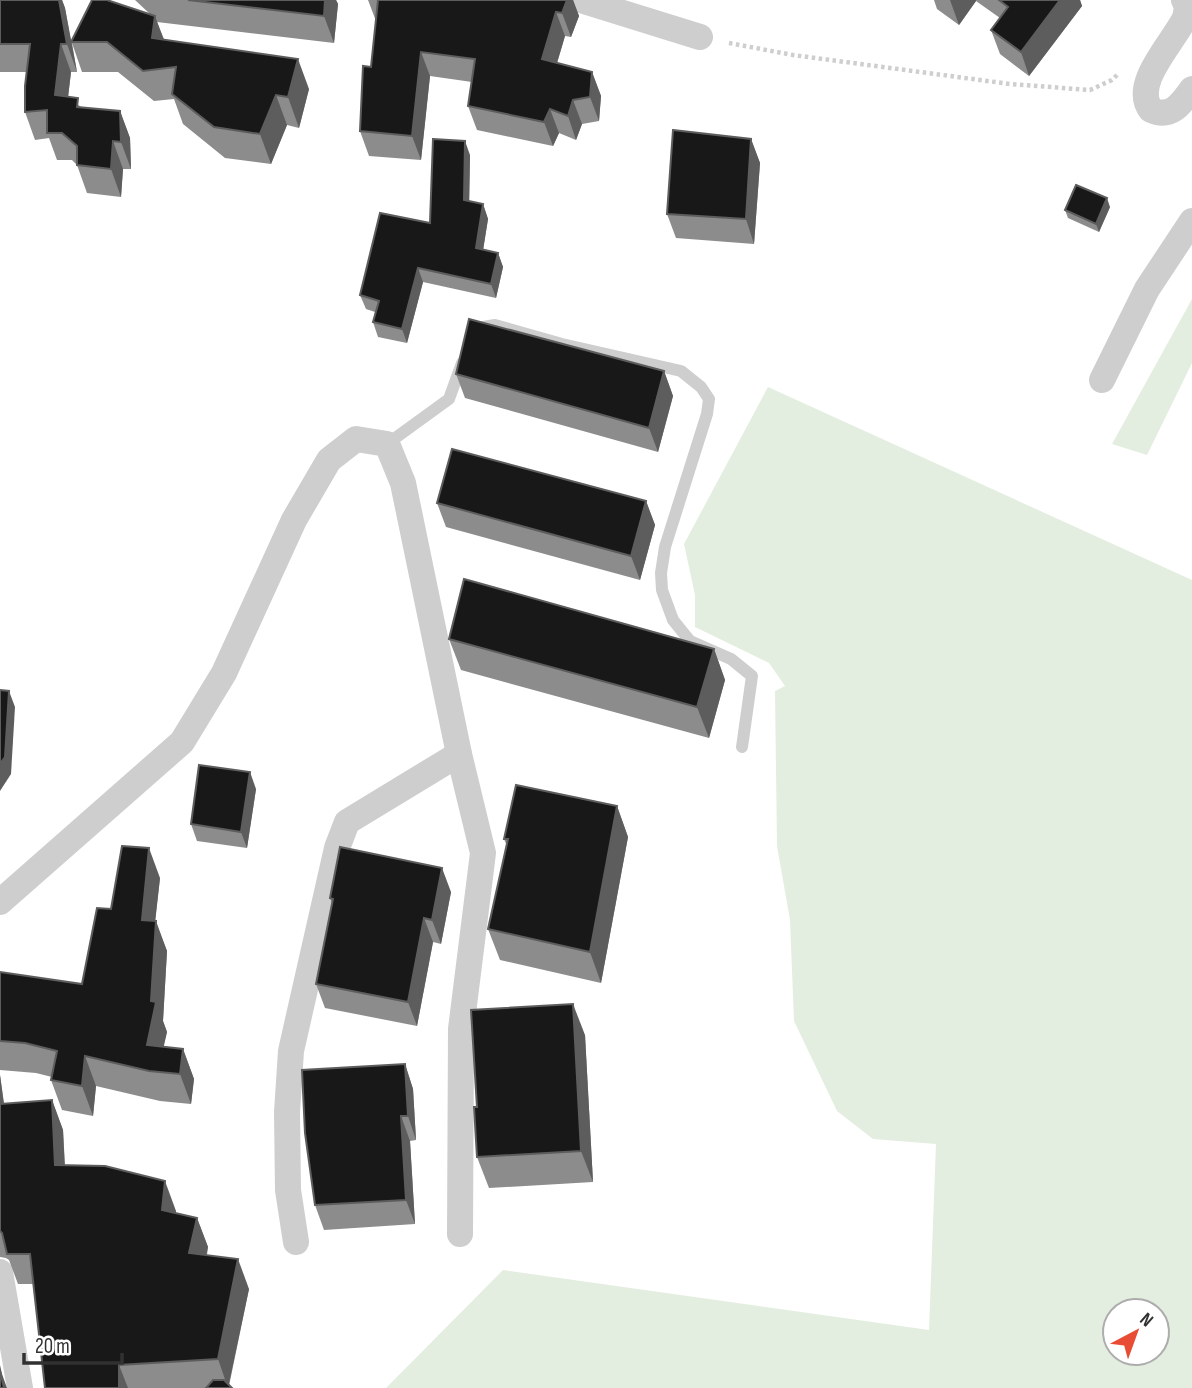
<svg xmlns="http://www.w3.org/2000/svg" width="1192" height="1388" font-family="'Sofia Sans Condensed',sans-serif">
<style>
.green{fill:#e4eee0;fill-rule:evenodd}
.lines{fill:none;stroke-linecap:round;stroke-linejoin:round}
.path{stroke:#cecece;stroke-width:4.5;stroke-dasharray:3.5 3.5;stroke-linecap:butt}
.lane{stroke:#cecece;stroke-width:12}
.street{stroke:#cecece;stroke-width:26}
.wall{fill:#8c8c8c}
.shaded-wall{fill:#5d5d5d}
.building{fill:#181818;stroke:#5d5d5d;stroke-width:2}
</style>
<rect width="100%" height="100%" fill="#fff"/>
<g class="green">
<polygon points="1192,299 1192,363 1147,455 1112,444"/>
<path d="M768 387 1192 580V1388H386L503 1270 929 1330 936 1144 873 1139 837 1111 794 1021 790 920 777 846 775 691 785 686 769 663 695 627V595L684 544ZM1157 1311V1353H1115V1311Z"/>
</g>
<g class="lines">
<polyline class="path" points="729,43 793,55 1010,84 1090,90 1112,80 1118,74"/>
<g class="lane">
<polyline points="477,328 495,325 562,344 681,371 701,387 709,399 707,414 665,547 661,573 662,590 673,620 690,641 731,659 752,676 742,747"/>
<polyline points="387,444 449,399 462,363"/>
</g>
<g class="street">
<polyline points="581,0 700,37"/>
<path d="M1184 0 1187 7 1185 18C1173 43 1131 84 1151 110 1171 119 1181 104 1192 89"/>
<polyline points="1102,380 1147,289 1192,221"/>
<polyline points="0,902 182,742 224,673 294,520 329,460 356,439 387,444 403,483 459,754 483,853 461,1029 460,1234"/>
<polyline points="296,1242 288,1190 287,1112 291,1051 337,848 347,822 459,754"/>
<polyline points="0,1272 20,1388"/>
</g>
</g>
<g class="wall">
<polygon points="0,0 62,0 65,8 71,41 150,14 135,0 336,0 338,4 334,43 157,22 164,39 309,89 299,128 287,125 271,164 225,158 183,124 174,99 154,101 118,72 82,72 72,43 77,72 71,72 68,97 81,107 120,111 130,138 131,169 123,169 121,197 87,193 77,165 72,160 57,160 49,138 35,140 25,112 27,72 0,72"/>
<polygon points="368,0 573,0 579,16 571,37 565,36 557,63 592,72 601,96 599,121 582,124 576,140 559,133 553,146 477,130 468,106 472,82 430,76 421,160 369,156 360,131 371,67 376,21"/>
<polygon points="934,0 1080,0 1082,6 1029,76 1000,54 991,30 1000,18 976,1 959,25 937,9"/>
<polygon points="751,139 760,163 754,244 676,238 667,214"/>
<polygon points="470,155 469,201 483,204 488,219 483,250 498,253 503,267 496,298 423,282 407,343 378,337 373,322 375,312 366,309 360,295 430,223"/>
<polygon points="1110,207 1099,232 1068,218 1065,210"/>
<polygon points="664,371 673,396 658,452 465,398 456,374"/>
<polygon points="646,501 655,525 640,580 446,527 437,503"/>
<polygon points="449,639 714,649 725,680 709,738 461,670"/>
<polygon points="256,789 247,848 197,841 191,824"/>
<polygon points="617,806 628,837 601,983 500,960 488,929 507,846 504,839"/>
<polygon points="160,878 155,921 167,951 163,1021 167,1032 163,1047 183,1049 194,1079 191,1104 160,1101 96,1086 93,1116 62,1110 51,1080 52,1077 36,1073 0,1070 0,972 82,984 111,909"/>
<polygon points="451,892 441,944 433,942 417,1026 325,1008 316,984 332,903 330,898"/>
<polygon points="585,1035 593,1182 489,1188 477,1157 477,1107"/>
<polygon points="405,1064 413,1089 416,1140 410,1141 415,1224 324,1230 315,1205"/>
<polygon points="0,1075 4,1104 52,1100 63,1130 65,1165 176,1211 176,1213 197,1218 208,1247 207,1255 249,1289 229,1386 232,1388 45,1388 33,1284 18,1284 9,1260 6,1258 0,1257"/>
</g>
<g class="shaded-wall">
<polygon points="59,0 62,0 65,8 77,72 67,44"/>
<polygon points="325,0 336,0 338,4 334,43 324,16"/>
<polygon points="567,0 573,0 579,16 571,37 562,13"/>
<polygon points="950,0 976,0 976,1 959,25"/>
<polygon points="1060,0 1080,0 1082,6 1029,76 1021,52"/>
<polygon points="556,12 565,36 551,83 542,59"/>
<polygon points="155,16 166,46 152,38"/>
<polygon points="61,44 71,72 65,123 55,95"/>
<polygon points="421,52 430,76 421,160 412,136"/>
<polygon points="298,59 309,89 299,128 288,97"/>
<polygon points="592,72 601,96 599,121 590,97"/>
<polygon points="276,95 287,125 271,164 260,134"/>
<polygon points="573,100 582,124 576,140 568,116"/>
<polygon points="550,109 559,133 553,146 544,122"/>
<polygon points="120,111 130,138 131,169 121,142"/>
<polygon points="751,139 760,163 754,244 746,219"/>
<polygon points="113,141 123,169 121,197 111,169"/>
<polygon points="465,141 470,155 469,215 464,200"/>
<polygon points="1107,198 1110,207 1099,232 1096,224"/>
<polygon points="483,204 488,219 481,263 476,248"/>
<polygon points="498,253 503,267 496,298 491,284"/>
<polygon points="418,268 423,282 407,343 402,329"/>
<polygon points="664,371 673,396 658,452 649,428"/>
<polygon points="646,501 655,525 640,580 631,556"/>
<polygon points="714,649 725,680 709,738 697,707"/>
<polygon points="9,691 15,707 11,774 0,791 0,764"/>
<polygon points="250,772 256,789 247,848 241,832"/>
<polygon points="617,806 628,837 601,983 590,952"/>
<polygon points="149,848 160,878 152,950 142,920"/>
<polygon points="442,868 451,892 441,944 432,920"/>
<polygon points="424,918 433,942 417,1026 408,1002"/>
<polygon points="156,921 167,951 163,1021 167,1032 158,1072 147,1045 151,1001"/>
<polygon points="573,1004 585,1035 593,1182 581,1151"/>
<polygon points="183,1049 194,1079 191,1104 180,1074"/>
<polygon points="85,1056 96,1086 93,1116 82,1086"/>
<polygon points="405,1064 413,1089 416,1140 408,1116"/>
<polygon points="0,1075 8,1134 0,1113"/>
<polygon points="52,1100 63,1130 66,1194 55,1165"/>
<polygon points="401,1116 410,1141 415,1224 406,1200"/>
<polygon points="165,1181 176,1211 172,1240 162,1210"/>
<polygon points="197,1218 208,1247 200,1283 189,1253"/>
<polygon points="238,1259 249,1289 228,1388 218,1359"/>
<polygon points="0,1365 2,1374 7,1388 4,1388 0,1378"/>
<polygon points="119,1365 128,1388 119,1388"/>
</g>
<g class="building">
<polygon points="0,0 59,0 67,44 61,44 55,95 78,98 77,107 120,111 121,142 113,141 111,169 77,165 77,146 62,133 47,133 47,110 25,112 25,86 30,44 0,44"/>
<polygon points="92,0 107,0 155,16 152,38 298,59 288,97 276,95 260,134 214,127 172,94 176,67 143,71 107,42 71,42"/>
<polygon points="188,0 325,0 324,16"/>
<polygon points="378,0 567,0 562,13 556,12 542,59 592,72 590,97 573,100 568,116 550,109 544,122 468,106 475,59 421,52 412,136 360,131 363,66 371,67"/>
<polygon points="999,0 1060,0 1021,52 991,30 1008,7"/>
<polygon points="673,130 751,139 746,219 667,214"/>
<polygon points="433,139 465,141 464,200 483,204 476,248 498,253 491,284 418,268 402,329 373,322 379,301 360,295 380,213 430,223"/>
<polygon points="1076,185 1107,198 1096,224 1065,210"/>
<polygon points="469,319 664,371 649,428 456,374"/>
<polygon points="452,449 646,501 631,556 437,503"/>
<polygon points="464,579 714,649 697,707 449,639"/>
<polygon points="0,690 9,691 5,757 0,764"/>
<polygon points="199,765 250,772 241,832 191,824"/>
<polygon points="516,785 617,806 590,952 488,929 508,839 504,839"/>
<polygon points="122,846 149,848 142,920 156,921 151,1001 156,1002 147,1045 183,1049 180,1074 149,1071 85,1056 82,1086 51,1080 57,1051 25,1043 0,1041 0,972 82,984 97,908 111,909"/>
<polygon points="340,847 442,868 432,920 424,918 408,1002 316,984 333,899 330,898"/>
<polygon points="573,1004 581,1151 477,1157 474,1107 477,1107 471,1010"/>
<polygon points="405,1064 408,1116 401,1116 406,1200 315,1205 305,1133 302,1070"/>
<polygon points="52,1100 55,1165 105,1166 165,1181 162,1210 197,1218 189,1253 238,1259 218,1359 119,1365 119,1388 45,1388 30,1254 7,1254 2,1233 0,1231 0,1104"/>
<polygon points="0,1370 0,1371 4,1388 0,1388"/>
<polygon points="213,1380 224,1380 232,1388 206,1388"/>
</g>
<g transform="translate(1136 1332) rotate(41)"><circle r="33" fill="#ffffff" stroke="#adadad" stroke-width="2"/>
<path d="M0-5L12 26L0 18L-12 26Z" fill="#e84c34"/>
<text y="-10" font-size="19" font-weight="bold" text-anchor="middle" fill="#313131">N</text>
</g>
<path d="M24 1353v10h98v-10" fill="none" stroke="#313131" stroke-width="3.5"/>
<text x="35" y="1353" font-size="21" fill="#313131" stroke="#ffffff" stroke-width="5" paint-order="stroke">20 m</text>
</svg>
